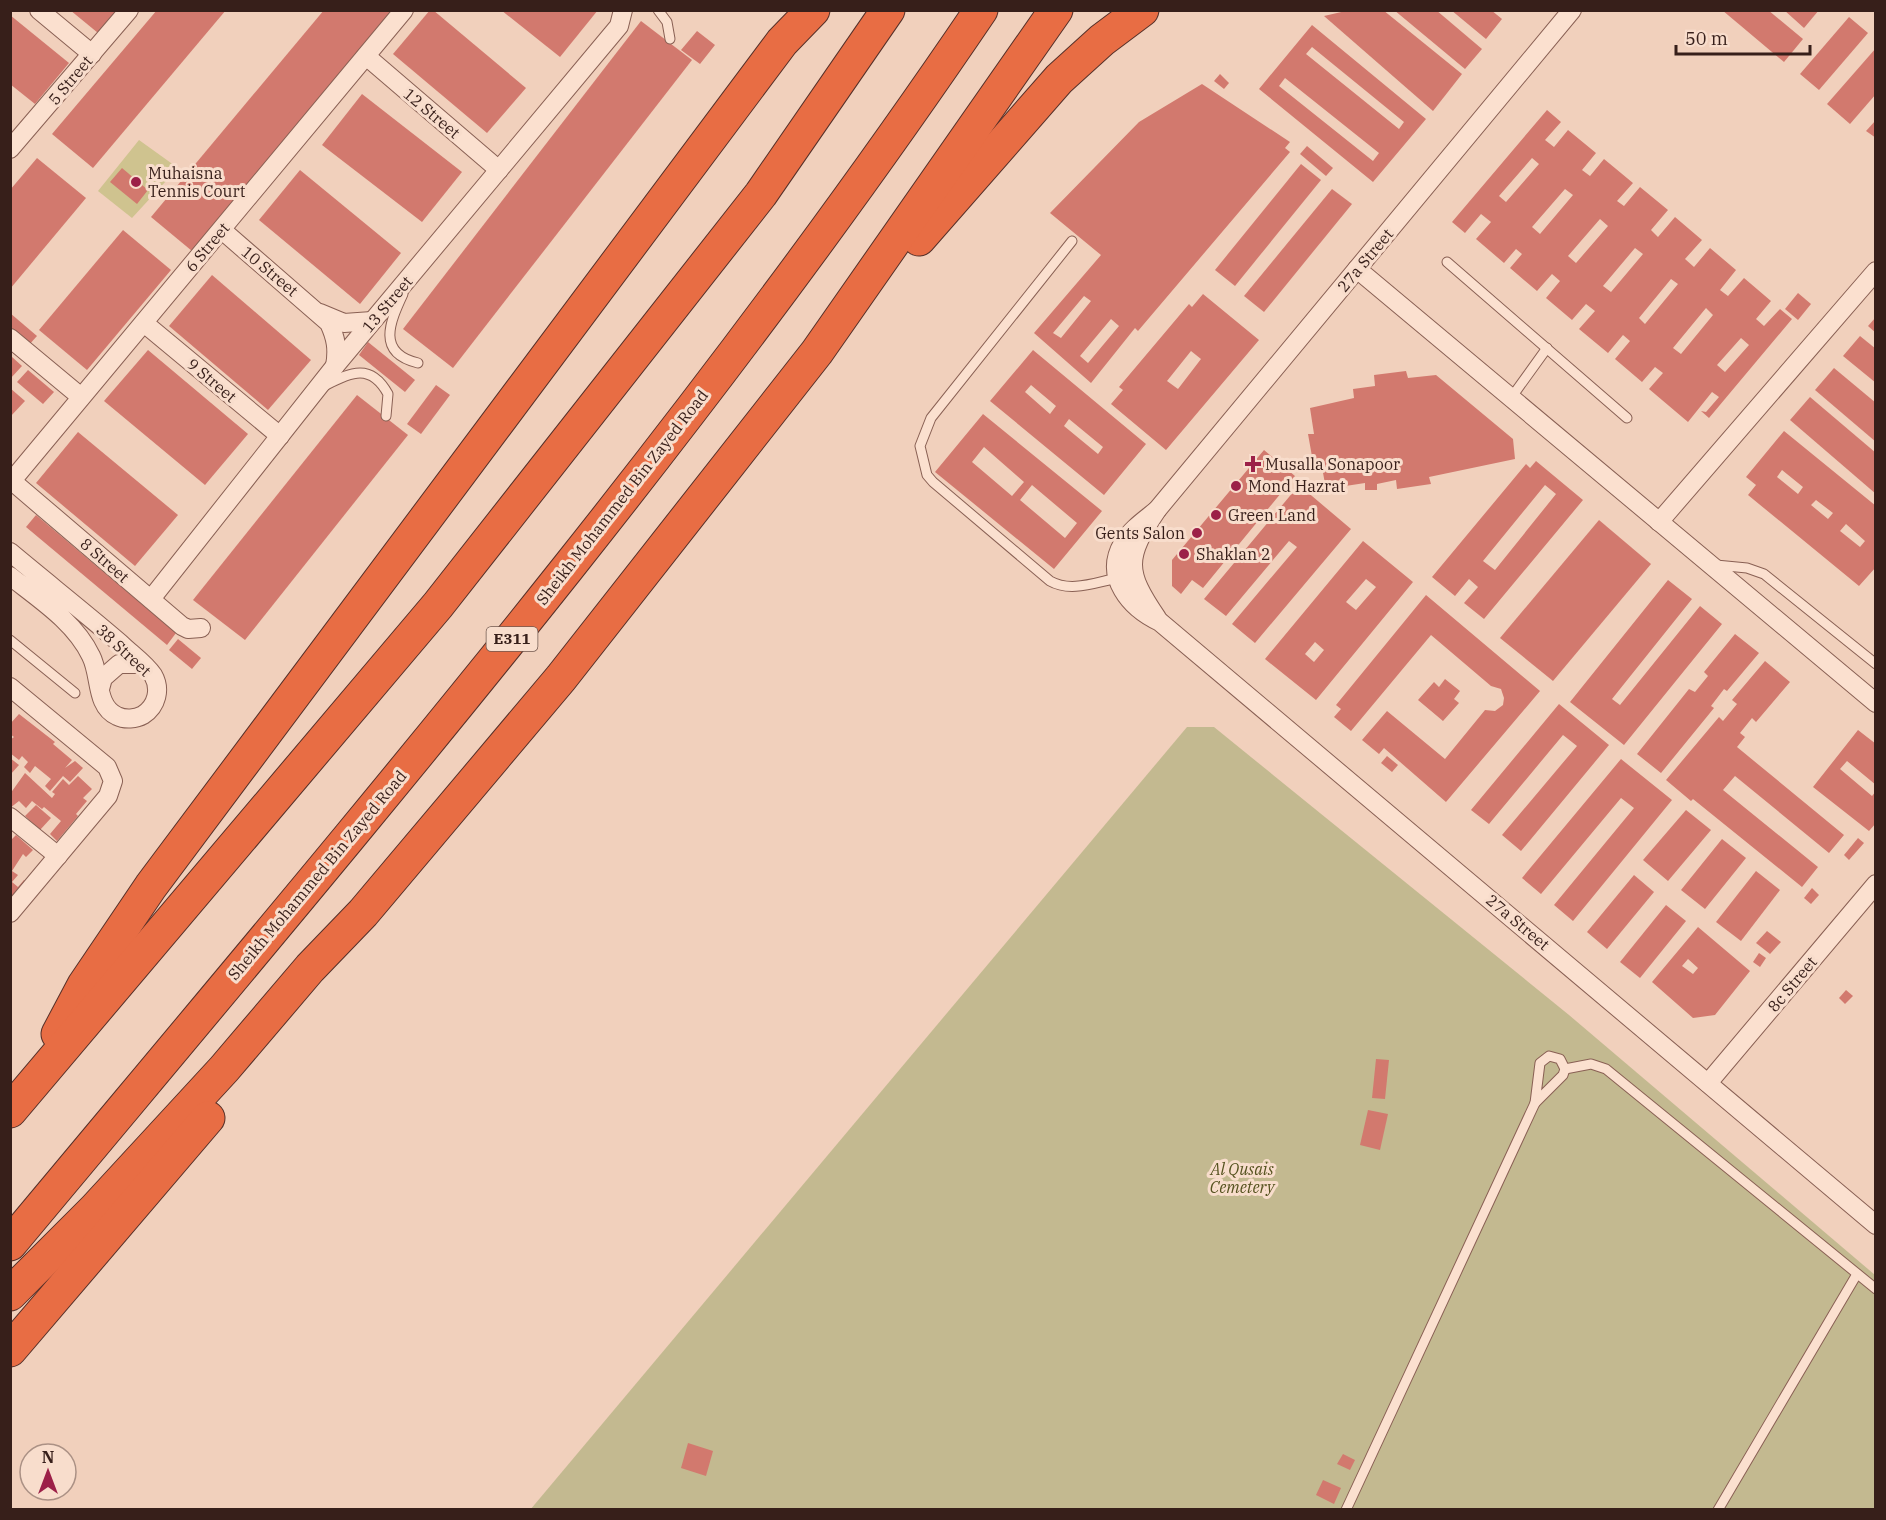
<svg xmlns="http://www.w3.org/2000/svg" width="1886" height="1520" font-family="'IBM Plex Serif',serif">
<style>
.green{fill:#cfc38f}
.cemetery{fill:#c3b990}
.building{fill:#d2796e;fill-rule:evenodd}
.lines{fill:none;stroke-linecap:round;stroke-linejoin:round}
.service-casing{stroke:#896054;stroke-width:11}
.minor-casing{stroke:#896054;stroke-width:20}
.motorway-casing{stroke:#563029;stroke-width:35}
.service{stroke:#fbe0cf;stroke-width:9}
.minor{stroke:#fbe0cf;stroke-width:18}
.motorway{stroke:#e86d44;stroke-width:33}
.poi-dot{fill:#9c2048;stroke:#f8ddcc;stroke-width:2}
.labels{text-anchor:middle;stroke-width:6;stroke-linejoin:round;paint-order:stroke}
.shield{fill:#f8ddcc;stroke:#71584f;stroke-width:1.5}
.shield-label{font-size:15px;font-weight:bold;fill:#371f1a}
.street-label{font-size:16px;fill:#371f1a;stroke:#f8ddcc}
.poi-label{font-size:16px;fill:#371f1a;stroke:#f8ddcc;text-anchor:start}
.park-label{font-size:16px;font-style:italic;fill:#55521f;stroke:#f8ddcc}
</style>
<rect width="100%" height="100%" fill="#f1d0bc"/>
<polygon class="green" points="139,140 178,168 132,218 98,191"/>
<polygon class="cemetery" points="1187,727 1214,727 1569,1015 1875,1275 1875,1509 530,1510"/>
<g class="building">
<polygon points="70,10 117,10 98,33"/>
<polygon points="157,10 226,10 93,168 52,134"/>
<polygon points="324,10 394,10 192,251 151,217"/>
<polygon points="430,10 433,10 526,88 487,133 393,54"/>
<polygon points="501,10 598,10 560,57"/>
<polygon points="1350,10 1383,10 1462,74 1433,111 1324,16"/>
<polygon points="1394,10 1436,10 1482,49 1465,69"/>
<polygon points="1451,10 1491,10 1502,19 1486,39"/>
<polygon points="1722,10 1768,10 1803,39 1784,62"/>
<polygon points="1784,10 1819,10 1804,28"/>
<polygon points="10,15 69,63 35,104 10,84"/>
<polygon points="1849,17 1868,33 1819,90 1800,74"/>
<polygon points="641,21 692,60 453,368 403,329"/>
<path d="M1312 25 1426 119 1373 182 1259 89ZM1312 47 1404 122 1399 129 1306 54ZM1285 78 1379 153 1373 161 1279 86Z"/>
<polygon points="697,31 715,45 700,64 681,50"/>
<polygon points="1876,48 1876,94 1850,124 1827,104"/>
<polygon points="1220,74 1229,83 1224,89 1214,81"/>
<path d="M1202 84 1290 142 1285 148 1290 152 1138 331 1135 328 1091 383 1034 333 1101 255 1050 213 1139 122ZM1084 296 1091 301 1061 338 1053 333ZM1111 319 1119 326 1088 363 1080 356Z"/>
<polygon points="362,94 462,172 422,222 322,145"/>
<path d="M1547 110 1561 122 1545 140 1554 147 1568 130 1596 153 1582 170 1590 176 1604 159 1633 183 1617 201 1624 206 1640 187 1668 210 1651 230 1658 237 1675 217 1702 240 1685 259 1694 267 1710 248 1736 270 1720 290 1728 296 1744 278 1771 301 1756 319 1764 326 1780 309 1792 319 1709 418 1701 411 1706 412 1719 397 1712 392 1688 422 1649 389 1663 373 1655 367 1642 382 1615 359 1630 341 1623 335 1608 353 1579 329 1595 311 1586 304 1572 320 1546 298 1560 281 1552 274 1537 291 1510 268 1522 254 1516 249 1504 263 1476 239 1491 222 1481 214 1465 233 1452 222ZM1532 158 1539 164 1506 202 1499 196ZM1565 189 1573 195 1540 234 1532 227ZM1600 219 1608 226 1576 263 1568 256ZM1635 248 1643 254 1611 292 1603 286ZM1671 279 1678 284 1645 324 1639 318ZM1706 308 1713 315 1681 354 1673 348ZM1741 338 1749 345 1725 372 1717 365Z"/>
<polygon points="1876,120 1876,138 1866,131"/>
<polygon points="1307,146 1333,168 1326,176 1300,154"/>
<polygon points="37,158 86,198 10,289 10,190"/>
<polygon points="1301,164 1321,180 1235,286 1215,270"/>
<polygon points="122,168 148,190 137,204 110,182"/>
<polygon points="300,170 401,253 360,304 259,220"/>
<polygon points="1332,189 1352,204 1264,312 1244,296"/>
<polygon points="123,230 171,270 87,370 39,330"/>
<polygon points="212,275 311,360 268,410 169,326"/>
<polygon points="1798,293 1811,304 1798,320 1785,309"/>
<path d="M1203 294 1259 340 1166 450 1111 404 1123 390 1119 387 1189 304 1192 307ZM1191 351 1201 359 1178 389 1167 381Z"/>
<polygon points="10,313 37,336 28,346 10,332"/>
<polygon points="1876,317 1876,333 1868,326"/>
<polygon points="1860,336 1876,349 1876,383 1843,356"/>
<polygon points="368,342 415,380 405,392 359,355"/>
<polygon points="148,350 248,434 205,485 104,401"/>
<path d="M1033 350 1146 444 1104 495 990 401ZM1031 385 1056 406 1050 414 1025 392ZM1069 419 1103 447 1098 454 1064 426Z"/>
<polygon points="12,357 22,366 10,379 10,358"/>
<polygon points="1834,368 1876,403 1876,442 1815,390"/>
<polygon points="28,370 54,392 43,404 17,382"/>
<polygon points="1406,371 1408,378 1436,375 1513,439 1515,459 1429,477 1431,484 1397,489 1396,480 1377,484 1377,490 1365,490 1365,483 1326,489 1321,462 1313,462 1308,434 1314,434 1310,408 1354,398 1353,389 1375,386 1374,375"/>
<polygon points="436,385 450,395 421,434 407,424"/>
<polygon points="10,388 25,401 10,417"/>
<polygon points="357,395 408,435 245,640 193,600"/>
<polygon points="1810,397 1876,453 1876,494 1790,420"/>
<path d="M983 414 1102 511 1054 569 935 472ZM984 447 1024 482 1012 496 972 462ZM1032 485 1077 523 1065 538 1020 500Z"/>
<path d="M1784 431 1876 506V567L1859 586 1748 495 1756 485 1746 477ZM1782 470 1803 487 1798 494 1777 477ZM1816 500 1833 513 1828 519 1811 505ZM1846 524 1865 541 1860 547 1840 531Z"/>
<polygon points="78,432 178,515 135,566 36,483"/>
<polygon points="1264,450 1295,476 1203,588 1192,580 1181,594 1172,586 1172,560"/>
<path d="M1536 461 1583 500 1484 619 1464 603 1478 587 1469 579 1455 596 1432 577 1526 464 1530 468ZM1545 485 1556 494 1495 570 1483 561Z"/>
<polygon points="1299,485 1351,529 1255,643 1232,624 1297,547 1289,541 1226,616 1204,599"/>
<polygon points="36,515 176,633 167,645 26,527"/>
<polygon points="1599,520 1651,564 1553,681 1500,638"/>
<path d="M1363 541 1413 582 1316 700 1265 659ZM1366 579 1376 587 1356 610 1346 602ZM1315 642 1324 650 1314 662 1305 654Z"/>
<polygon points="1668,580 1692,599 1612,699 1620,705 1700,606 1722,624 1624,745 1570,702"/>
<polygon points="1426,595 1540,691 1446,802 1384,748 1379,754 1362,740 1387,711 1445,759 1485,710 1495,711 1503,705 1504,698 1501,689 1491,686 1431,635 1351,731 1334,717 1341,709 1336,705"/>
<polygon points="1735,634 1759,653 1727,691 1724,689 1711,706 1714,708 1661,773 1637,754 1689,689 1695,692 1708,676 1704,672"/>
<polygon points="178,639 201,658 192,669 169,650"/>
<polygon points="1765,661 1790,682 1756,722 1752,718 1740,733 1745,737 1737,747 1844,835 1829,853 1735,776 1723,790 1818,867 1802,887 1693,799 1691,801 1666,780 1719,717 1723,721 1737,704 1732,700"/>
<polygon points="1445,679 1460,691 1454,699 1459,703 1443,721 1418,700 1434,682 1439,687"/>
<polygon points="1559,704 1609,745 1521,851 1502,835 1577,746 1563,735 1489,824 1471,810"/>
<polygon points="19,714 55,742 53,744 72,760 65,768 75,761 83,768 70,782 63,776 50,791 45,786 51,779 35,766 30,773 24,767 28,762 22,756 19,760 10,753 10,740 14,737 10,734 10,724"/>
<polygon points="1858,730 1876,744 1876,785 1847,761 1840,769 1872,796 1876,791 1876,823 1869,831 1813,787"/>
<polygon points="1387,756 1398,765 1392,772 1381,763"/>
<polygon points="10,758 19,765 10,775"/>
<polygon points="1621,759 1672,800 1573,921 1554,905 1634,808 1621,798 1541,894 1522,878"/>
<polygon points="25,773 52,798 55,794 52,792 63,779 69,785 78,776 92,789 83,798 87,801 76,814 78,816 57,841 50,834 61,821 44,807 42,809 32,801 26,808 19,801 10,808 10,794"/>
<polygon points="36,805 51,818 40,830 25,816"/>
<polygon points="1686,810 1711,830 1668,881 1643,860"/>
<polygon points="16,835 33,850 26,857 23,854 12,871 18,875 12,882 18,887 24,880 28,884 10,900 10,841"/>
<polygon points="1858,838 1864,843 1849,860 1844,855"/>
<polygon points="1722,839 1746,858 1705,909 1681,890"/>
<polygon points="1756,871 1780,890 1741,941 1716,922"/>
<polygon points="1634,875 1654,892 1607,949 1587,932"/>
<polygon points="1812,888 1819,895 1811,904 1804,898"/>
<polygon points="1666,905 1686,921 1640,978 1620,962"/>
<path d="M1698 927 1750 971 1715 1015 1693 1018 1652 982ZM1688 959 1698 968 1693 974 1682 966Z"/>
<polygon points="1767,931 1781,942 1770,954 1756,943"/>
<polygon points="1759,953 1766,958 1760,967 1753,962"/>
<polygon points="1846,990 1853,996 1845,1004 1839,998"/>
<polygon points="1376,1059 1389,1060 1385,1099 1372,1098"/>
<polygon points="1368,1110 1388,1114 1380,1150 1360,1145"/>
<polygon points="688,1443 713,1451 706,1476 681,1468"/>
<polygon points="1343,1454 1355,1460 1350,1470 1337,1464"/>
<polygon points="1323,1480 1341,1488 1334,1504 1316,1495"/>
</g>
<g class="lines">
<g class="service-casing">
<g id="service">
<polyline points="658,10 667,22 670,39"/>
<path d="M1072 241 931 418 920 446 927 475 933 482 1050 581C1071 593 1096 582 1118 578"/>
<polyline points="1447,262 1627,418"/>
<path d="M403 294C390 322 376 353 418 363"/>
<path d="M326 385C351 372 371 363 388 394L386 416"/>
<polyline points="1511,398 1547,348"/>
<polyline points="1716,565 1747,568 1764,574 1876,664"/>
<polyline points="10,640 75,693"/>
<polygon points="1549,1056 1560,1059 1565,1069 1563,1075 1535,1103 1540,1063"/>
<polyline points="1565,1069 1591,1064 1606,1069 1876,1289"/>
<polyline points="1346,1510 1535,1103"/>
<polyline points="1718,1510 1857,1274"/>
</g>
</g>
<g class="minor-casing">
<g id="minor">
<polyline points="39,10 92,54"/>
<polyline points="366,56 499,170"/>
<polyline points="10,149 129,10"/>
<path d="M222 230 329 323C336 338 338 349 335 366"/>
<polyline points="1357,269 1876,703"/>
<polyline points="320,313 344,323 372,321"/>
<polyline points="144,323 280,436"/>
<polyline points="10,338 81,397"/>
<polyline points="12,481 182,626 188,629 201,628"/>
<polyline points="10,483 404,10"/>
<path d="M1157 510C1145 520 1131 529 1123 543 1103 577 1130 608 1160 622L1876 1225"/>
<polyline points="1659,522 1876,271"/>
<path d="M10 552C47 583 84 612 120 643 130 653 145 663 153 675 161 689 157 706 143 715 136 719 125 720 117 716 95 706 101 675 91 656 75 622 39 599 10 576"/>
<polyline points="151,599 335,366 619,26 623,10"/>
<path d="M1157 618C1125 571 1125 558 1157 510L1572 10"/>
<polyline points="10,687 107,767 113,781 108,796 10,913"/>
<polyline points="100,689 103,678 119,664 141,664"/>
<polyline points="10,817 58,856"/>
<polyline points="1708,1083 1876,884"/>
</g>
</g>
<g class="motorway-casing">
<g id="motorway">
<polyline points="919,239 1059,79 1102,40 1142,10"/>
<polyline points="58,1034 84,985 151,886 782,42 813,10"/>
<polyline points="10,1111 438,605 761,194 888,10"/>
<path d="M10 1244C345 842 687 444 981 10"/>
<polyline points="10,1294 95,1209 224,1069 310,968 363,913 561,678 817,352 1056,10"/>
<polyline points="10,1350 208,1118"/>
</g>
</g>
<use href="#service" class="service"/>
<use href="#minor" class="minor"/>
<use href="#motorway" class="motorway"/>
</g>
<g class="poi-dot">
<circle cx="136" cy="182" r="6"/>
<path d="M1250 455h6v6h6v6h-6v6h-6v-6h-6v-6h6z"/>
<circle cx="1236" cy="486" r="6"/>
<circle cx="1216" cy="515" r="6"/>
<circle cx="1197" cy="533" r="6"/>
<circle cx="1184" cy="554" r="6"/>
</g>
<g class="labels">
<rect class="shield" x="486.5" y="627" width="51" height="24" rx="4.5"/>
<g class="shield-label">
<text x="512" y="644">E311</text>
</g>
<g class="street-label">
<text transform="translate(70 80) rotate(-50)" y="6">5 Street</text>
<text transform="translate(432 113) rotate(40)" y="6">12 Street</text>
<text transform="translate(207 247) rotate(-50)" y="6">6 Street</text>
<text transform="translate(1365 260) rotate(-50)" y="6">27a Street</text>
<text transform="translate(270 271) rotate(40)" y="6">10 Street</text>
<text transform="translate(387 304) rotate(-50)" y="6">13 Street</text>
<text transform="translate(212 380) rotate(40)" y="6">9 Street</text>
<text transform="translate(622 497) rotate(-52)" y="6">Sheikh Mohammed Bin Zayed Road</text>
<text transform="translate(105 560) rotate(41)" y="6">8 Street</text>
<text transform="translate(124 650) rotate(43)" y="6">38 Street</text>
<text transform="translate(317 875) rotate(-50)" y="6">Sheikh Mohammed Bin Zayed Road</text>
<text transform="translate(1518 922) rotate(40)" y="6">27a Street</text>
<text transform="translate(1792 984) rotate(-50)" y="6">8c Street</text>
</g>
<g class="poi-label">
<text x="148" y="179">Muhaisna<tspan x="148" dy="18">Tennis Court</tspan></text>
<text x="1265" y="470">Musalla Sonapoor</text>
<text x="1248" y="492">Mond Hazrat</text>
<text x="1228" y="521">Green Land</text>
<text x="1185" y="539" text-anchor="end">Gents Salon</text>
<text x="1196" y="560">Shaklan 2</text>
</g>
<g class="park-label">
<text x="1242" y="1175">Al Qusais<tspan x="1242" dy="18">Cemetery</tspan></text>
</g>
</g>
<rect width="1886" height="1520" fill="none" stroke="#371f1a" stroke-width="24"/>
<g transform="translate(48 1472)"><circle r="28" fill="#f8ddcc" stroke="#ab9185" stroke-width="1.5"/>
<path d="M0-4.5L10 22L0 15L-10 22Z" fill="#9c2048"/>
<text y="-9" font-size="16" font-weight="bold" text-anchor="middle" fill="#371f1a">N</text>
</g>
<path d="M1676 45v9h134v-9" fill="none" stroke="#371f1a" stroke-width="3"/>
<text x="1685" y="45" font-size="18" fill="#371f1a" stroke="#f8ddcc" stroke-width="4.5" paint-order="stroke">50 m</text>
</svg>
